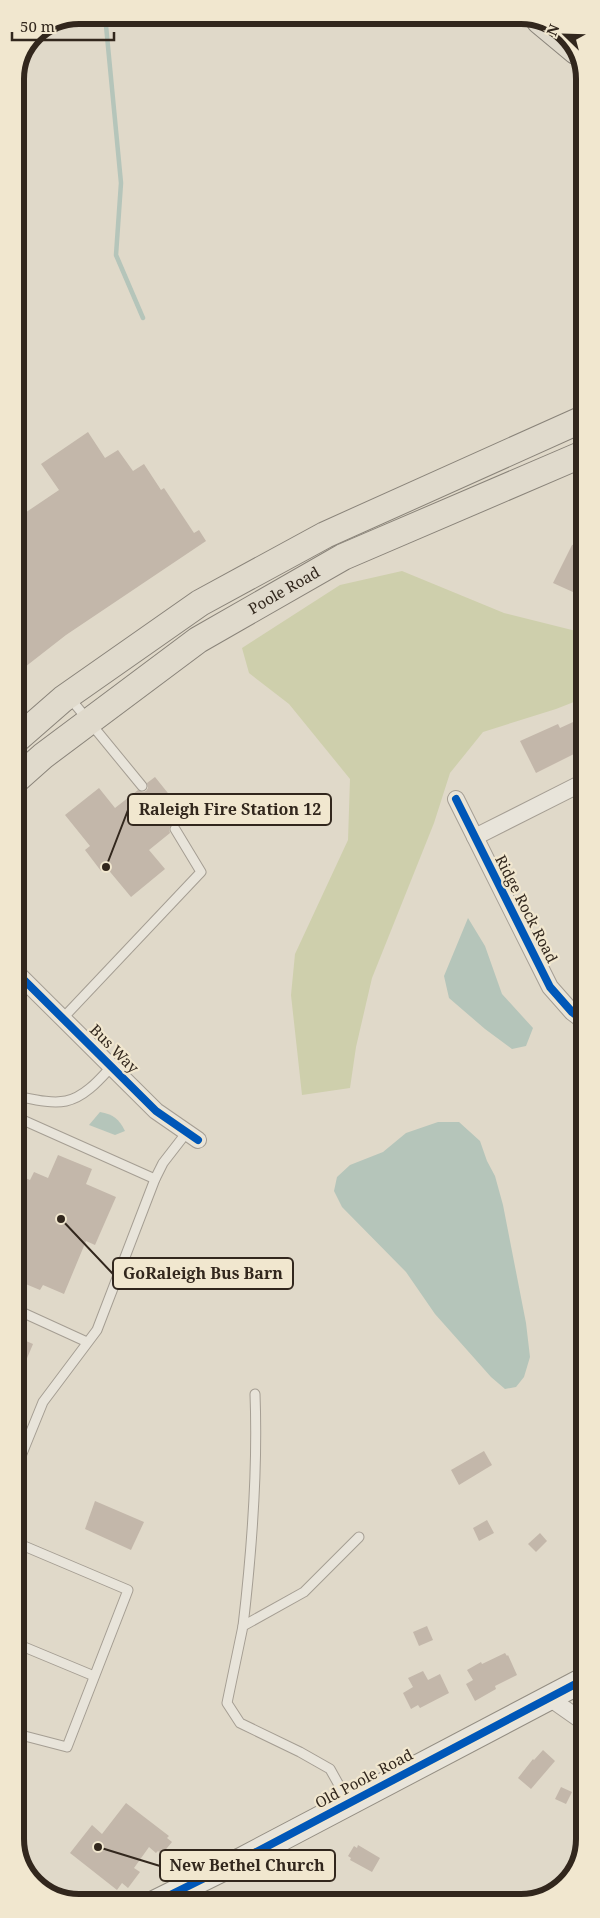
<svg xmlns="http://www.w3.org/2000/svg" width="600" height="1918" font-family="'Noto Serif',serif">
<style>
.green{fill:#cecfac}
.water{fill:#b5c5ba}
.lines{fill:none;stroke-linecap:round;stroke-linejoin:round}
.stream{stroke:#b5c5ba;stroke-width:4.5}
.building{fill:#c3b7aa}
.lane-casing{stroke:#a59e93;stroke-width:11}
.street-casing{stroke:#a59e93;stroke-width:18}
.secondary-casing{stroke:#948e83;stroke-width:26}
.primary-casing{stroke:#8a847a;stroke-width:28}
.lane{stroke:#e8e4da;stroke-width:9}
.street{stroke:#e8e4da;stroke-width:16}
.secondary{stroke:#e8e4da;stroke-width:24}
.primary{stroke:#e0dacc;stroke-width:26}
.cycleway-casing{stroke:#f1e7cf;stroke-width:11}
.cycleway{stroke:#0057b8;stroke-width:8}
.labels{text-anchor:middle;stroke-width:4.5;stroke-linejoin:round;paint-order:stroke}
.street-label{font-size:15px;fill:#32271d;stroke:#f1e7cf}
.rim{fill:none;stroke:#32271d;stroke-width:6}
.leader{fill:none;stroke:#32271d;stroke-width:2}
.callout-dot{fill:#32271d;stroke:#f1e7cf;stroke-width:2}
.callout{fill:#f1e7cf;stroke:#32271d;stroke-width:2}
.callout-label{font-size:16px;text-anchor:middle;font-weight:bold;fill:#32271d}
</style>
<rect width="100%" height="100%" fill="#e0d9c9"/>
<polygon class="green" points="402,571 504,613 584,633 584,698 556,709 483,732 450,773 434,823 372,978 356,1047 350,1088 302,1095 291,995 295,954 348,840 350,779 289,704 249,673 242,648 340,585"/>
<g class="water">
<polygon points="468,918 485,946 502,994 533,1028 526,1046 512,1049 485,1029 449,998 444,976"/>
<path d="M100 1112C113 1114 119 1119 125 1131L115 1135 89 1125Z"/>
<polygon points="438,1122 459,1122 480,1141 487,1161 495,1176 503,1205 526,1323 530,1357 524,1377 516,1387 505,1389 491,1377 435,1314 406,1272 342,1207 334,1191 337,1177 350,1165 383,1152 406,1133"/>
</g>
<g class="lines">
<polyline class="stream" points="105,15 121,183 116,255 143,318"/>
</g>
<g class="building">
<polygon points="88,432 105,458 118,450 133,471 144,464 161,490 164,488 194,533 199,530 206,541 66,635 16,674 16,519 59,490 41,464"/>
<polygon points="583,542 583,567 584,597 553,583 572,545"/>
<polygon points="584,717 584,749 536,773 520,741 558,724 560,728"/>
<polygon points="155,777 188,818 180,825 175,823 171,824 169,829 170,833 149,850 165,869 131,897 106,867 101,871 85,850 90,846 65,815 99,788 115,808 138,790 143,792 146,791 148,788 147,783"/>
<polygon points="58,1155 92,1169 86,1184 116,1197 95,1245 86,1241 64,1294 43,1285 40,1290 16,1280 16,1174 30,1180 34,1172 48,1178"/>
<polygon points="17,1337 33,1344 17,1382"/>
<polygon points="484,1451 492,1465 459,1485 451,1470"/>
<polygon points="95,1501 144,1522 131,1550 85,1529"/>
<polygon points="487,1520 494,1533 479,1541 473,1528"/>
<polygon points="540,1533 547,1541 536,1552 528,1544"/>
<polygon points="427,1626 433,1640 419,1646 413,1632"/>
<polygon points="505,1653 507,1656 508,1655 517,1675 495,1686 496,1689 475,1701 466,1684 473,1680 467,1670 481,1662 482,1664"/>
<polygon points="423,1671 428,1680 440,1674 449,1693 420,1708 418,1705 411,1709 403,1693 413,1687 408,1678"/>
<polygon points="543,1750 555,1761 531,1789 518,1778 533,1759 534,1760"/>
<polygon points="561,1787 572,1792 566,1804 555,1799"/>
<polygon points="126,1803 169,1836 167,1838 172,1842 162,1854 158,1851 156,1853 149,1847 134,1868 140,1872 128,1888 122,1883 117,1890 70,1853 92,1825 102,1834"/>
<polygon points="358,1845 380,1858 372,1872 350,1860 351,1858 348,1856 354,1846 357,1848"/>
</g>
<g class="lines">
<g class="lane-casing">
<g id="lane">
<polyline points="69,697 142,786"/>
<polyline points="63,1018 201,872 175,829"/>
<path d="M16 1096C32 1099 51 1104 66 1101 85 1097 100 1079 112 1066"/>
<polyline points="16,1117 155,1179"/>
<polyline points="17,1310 87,1342"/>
<polyline points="17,1466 43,1402 97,1330 155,1179 163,1163 187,1132"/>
<polyline points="17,1543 128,1590 67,1747 17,1734"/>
<path d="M243 1626C252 1549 258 1472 255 1394"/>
<polyline points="17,1644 94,1676"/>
<polyline points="349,1803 330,1769 300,1752 240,1723 227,1703 243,1626 304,1592 359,1537"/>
</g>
</g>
<g class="street-casing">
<g id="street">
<polyline points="456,799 550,987 572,1012 584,1021"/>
<polyline points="475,837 584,782"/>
<polyline points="16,972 156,1111 198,1140"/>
<polyline points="548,1697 585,1723"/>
</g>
</g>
<g class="secondary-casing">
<polyline id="secondary" points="156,1902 241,1860 585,1679"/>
</g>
<g class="primary-casing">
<g id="primary">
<polyline points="540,21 576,51"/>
<polyline points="16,740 63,699 200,603 325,535 583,419"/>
<path id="s1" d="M16 780 43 756 198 640 343 557 583 454"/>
</g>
</g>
<use href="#lane" class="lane"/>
<use href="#street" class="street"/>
<use href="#secondary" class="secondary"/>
<use href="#primary" class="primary"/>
<g class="cycleway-casing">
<g id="cycleway">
<polyline points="456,799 550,987 572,1012 584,1021"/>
<polyline points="16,972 156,1111 198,1140"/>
<polyline points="156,1902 241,1860 585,1679"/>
</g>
</g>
<use href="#cycleway" class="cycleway"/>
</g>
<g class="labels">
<g class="street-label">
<text dy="5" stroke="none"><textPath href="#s1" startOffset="329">Poole Road</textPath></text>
<text transform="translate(526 909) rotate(63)" y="5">Ridge Rock Road</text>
<text transform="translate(114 1049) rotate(45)" y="5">Bus Way</text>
<text transform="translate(364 1779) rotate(-28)" y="5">Old Poole Road</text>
</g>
</g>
<path d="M0 0H600V1918H0ZM79 24H521A55 55 0 0 1 576 79V1839A55 55 0 0 1 521 1894H79A55 55 0 0 1 24 1839V79A55 55 0 0 1 79 24Z" fill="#f1e7cf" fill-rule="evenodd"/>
<path class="rim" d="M79 24H521A55 55 0 0 1 576 79V1839A55 55 0 0 1 521 1894H79A55 55 0 0 1 24 1839V79A55 55 0 0 1 79 24Z"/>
<path class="leader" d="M106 867L128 810M61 1219L113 1274M98 1847L160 1866"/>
<g class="callout-dot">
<circle cx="106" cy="867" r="5"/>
<circle cx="61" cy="1219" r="5"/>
<circle cx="98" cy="1847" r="5"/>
</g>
<g class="callout">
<rect x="128" y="794" width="203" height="31" rx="5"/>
<rect x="113" y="1258" width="180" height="31" rx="5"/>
<rect x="160" y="1850" width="175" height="31" rx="5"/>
</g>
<g class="callout-label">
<text x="230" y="815">Raleigh Fire Station 12</text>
<text x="203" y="1279">GoRaleigh Bus Barn</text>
<text x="247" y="1871">New Bethel Church</text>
</g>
<g transform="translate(565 35) rotate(293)" stroke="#f1e7cf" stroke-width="4" paint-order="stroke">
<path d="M0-4L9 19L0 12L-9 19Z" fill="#32271d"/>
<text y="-8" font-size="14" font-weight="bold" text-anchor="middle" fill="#32271d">N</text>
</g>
<path d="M12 32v8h102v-8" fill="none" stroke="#32271d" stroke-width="2.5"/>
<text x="20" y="32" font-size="15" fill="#32271d" stroke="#f1e7cf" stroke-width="4" paint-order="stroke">50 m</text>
</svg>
